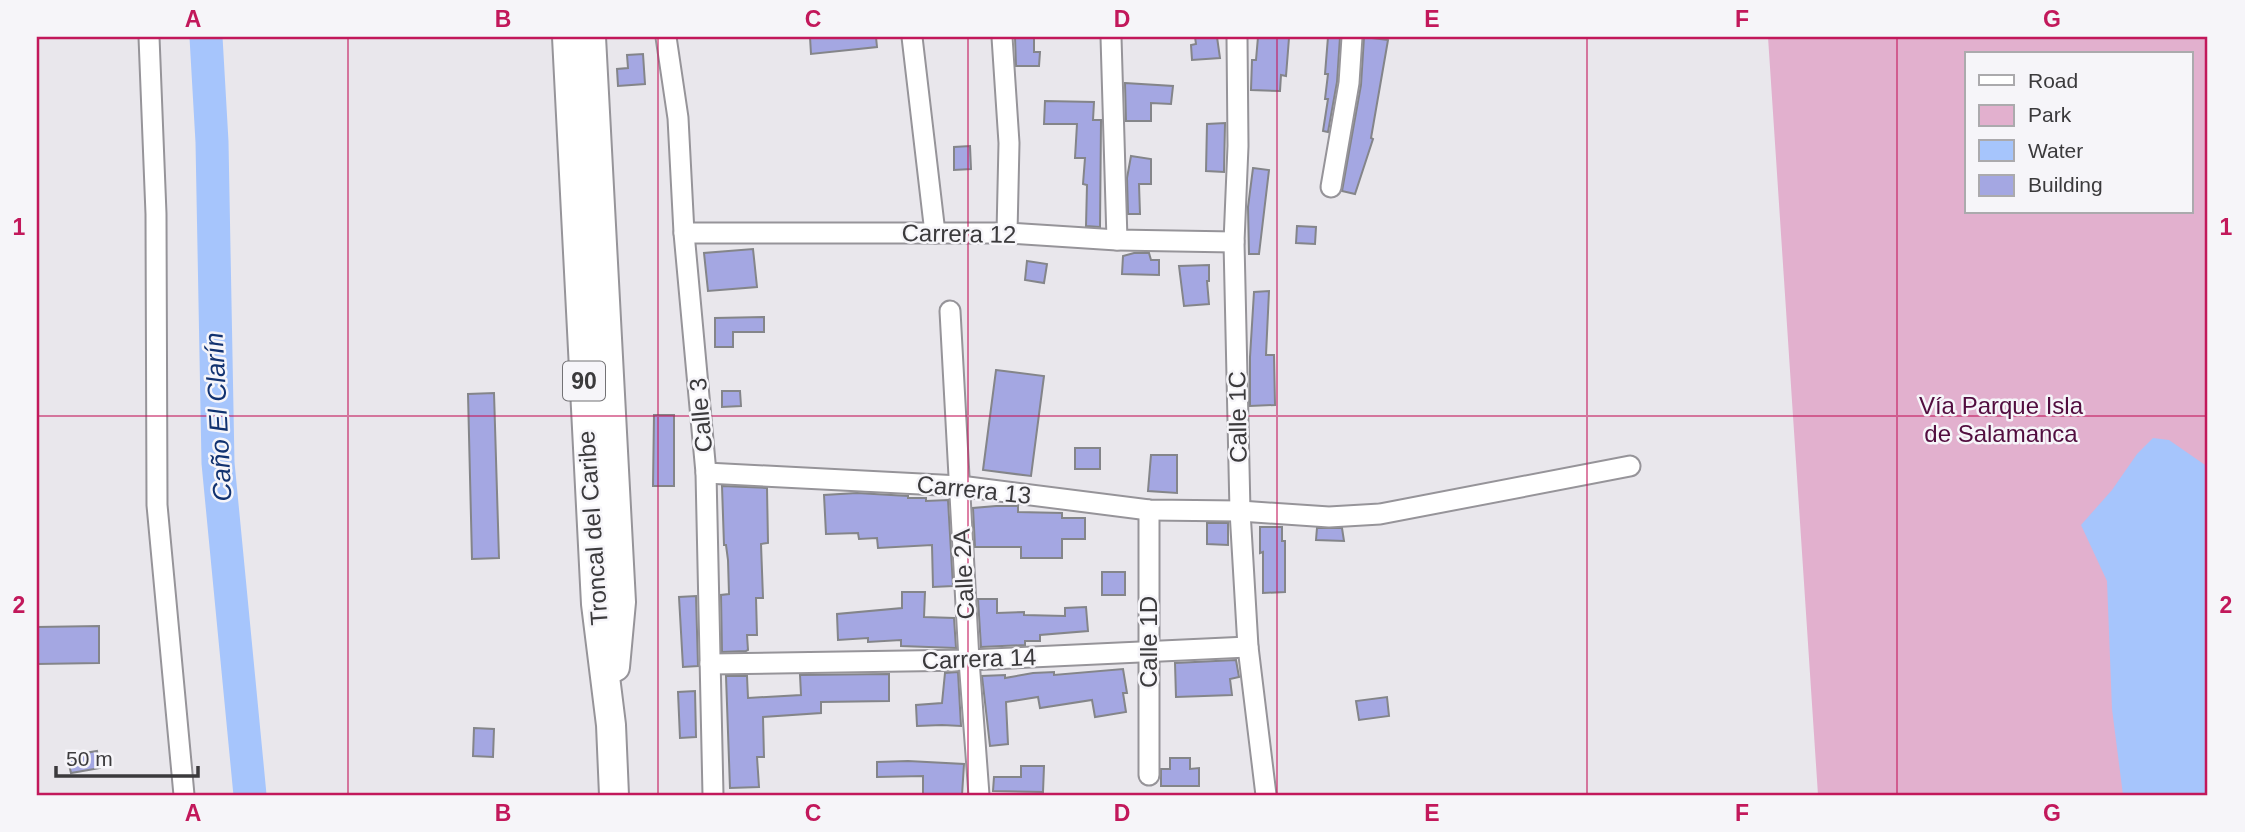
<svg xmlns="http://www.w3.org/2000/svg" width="2245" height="832" font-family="Arial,sans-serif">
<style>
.green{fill:#e2b0ce;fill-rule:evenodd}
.water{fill:#a6c5fc}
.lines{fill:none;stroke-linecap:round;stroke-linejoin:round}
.river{stroke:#a6c5fc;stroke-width:33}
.building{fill:#a4a7e2;stroke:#848589;stroke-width:2}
.minor-casing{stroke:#969499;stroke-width:23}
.highway-casing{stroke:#969499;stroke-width:32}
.minor{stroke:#fff;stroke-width:19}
.highway{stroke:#fff;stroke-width:28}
.grid{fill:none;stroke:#c2185b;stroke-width:2;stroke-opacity:0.55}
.labels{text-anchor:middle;stroke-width:5;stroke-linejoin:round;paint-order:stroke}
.shield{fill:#f6f5f9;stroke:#737275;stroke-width:2}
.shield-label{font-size:23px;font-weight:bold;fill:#3b3a3c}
.street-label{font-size:24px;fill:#3b3a3c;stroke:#f6f5f9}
.park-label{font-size:24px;fill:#520d3f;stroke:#f6f5f9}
.water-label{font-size:26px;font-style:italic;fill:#113270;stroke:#f6f5f9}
.neatline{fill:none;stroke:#c2185b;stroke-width:2.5}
.grid-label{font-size:23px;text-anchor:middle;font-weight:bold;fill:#c2185b}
</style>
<rect width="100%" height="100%" fill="#e9e7ec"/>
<path class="green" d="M1768 37H2208V795H1818ZM1967 54H2191V212H1967Z"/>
<polygon class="water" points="2153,438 2169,440 2208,467 2208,795 2123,795 2112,709 2107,581 2081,525 2112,490 2137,454"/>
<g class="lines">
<polyline class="river" points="206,37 212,142 218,463 250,795"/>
</g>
<g class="building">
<polygon points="810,37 876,37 877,47 811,54"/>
<polygon points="1015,37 1034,37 1034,52 1040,52 1039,66 1016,66"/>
<polygon points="1195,37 1217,37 1220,58 1192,60 1191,45 1196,44"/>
<polygon points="1258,37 1289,38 1286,76 1281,75 1280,91 1251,90 1252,60 1256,60"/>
<polygon points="1328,37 1340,37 1337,82 1328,132 1323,131 1328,99 1325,99 1328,74 1325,74"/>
<polygon points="1364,37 1388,40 1371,138 1373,139 1355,194 1342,191 1361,85"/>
<polygon points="643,54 645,84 618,86 617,69 628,68 627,55"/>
<polygon points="1125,83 1173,86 1171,104 1151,103 1151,121 1126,121"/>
<polygon points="1045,101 1094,102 1093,120 1101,120 1100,227 1086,226 1087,185 1083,184 1085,158 1075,158 1077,124 1044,124"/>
<polygon points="1225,123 1224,172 1206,171 1207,124"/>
<polygon points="970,146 971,169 954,170 954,147"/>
<polygon points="1131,156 1151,159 1151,184 1139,184 1140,214 1128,214 1127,178"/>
<polygon points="1253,168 1269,170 1259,254 1249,254 1248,207"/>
<polygon points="1297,226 1316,227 1315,244 1296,243"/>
<polygon points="753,249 757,287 708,291 704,253"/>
<polygon points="1134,253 1149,253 1151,260 1159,260 1159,275 1122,274 1123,256"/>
<polygon points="1027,261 1047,264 1044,283 1025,280"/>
<polygon points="1209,265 1209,281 1207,281 1209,304 1184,306 1179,266"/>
<polygon points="1269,291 1266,355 1274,355 1275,405 1250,406 1250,357 1254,292"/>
<polygon points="764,317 764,332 733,332 733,347 715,347 715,318"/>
<polygon points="996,370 1044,376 1031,476 983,470"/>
<polygon points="722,391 740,391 741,406 722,407"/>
<polygon points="494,393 499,558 472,559 468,394"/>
<polygon points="654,415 674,415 674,486 653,486"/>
<rect x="1075" y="448" width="25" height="21"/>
<polygon points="1151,455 1177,455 1177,493 1148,491"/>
<polygon points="722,486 767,488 768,543 761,544 763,598 756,598 757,635 747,635 748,650 746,651 722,652 721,595 729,594 728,560 726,545 724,545"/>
<polygon points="857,493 908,496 908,498 926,498 926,501 948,500 953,586 933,587 932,545 878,548 877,538 859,539 858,533 826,534 824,495"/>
<polygon points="996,506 1018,506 1018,512 1062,513 1062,518 1085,518 1085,539 1062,539 1062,558 1021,558 1021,547 975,547 973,508"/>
<polygon points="1207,523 1228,523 1228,545 1207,544"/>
<polygon points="1260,527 1282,527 1282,541 1285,541 1285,592 1263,593 1263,552 1260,553"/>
<polygon points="1317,528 1342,528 1344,541 1316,540"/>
<rect x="1102" y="572" width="23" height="23"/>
<polygon points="902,592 925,592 924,617 954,618 956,648 901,646 901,640 868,642 868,638 838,640 837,614 902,608"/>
<polygon points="696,596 698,666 683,667 679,597"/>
<polygon points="978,599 997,599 997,613 1024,612 1024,615 1065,616 1065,608 1086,607 1088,631 1040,635 1040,641 1025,641 1025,645 981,647"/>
<polygon points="99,626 99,663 37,664 37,627"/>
<polygon points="1236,660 1239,677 1230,679 1232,695 1176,697 1175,663"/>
<polygon points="1123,669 1127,693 1123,693 1126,712 1095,717 1092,700 1040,708 1038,697 1006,702 1008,744 990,746 982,676 1005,675 1005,678 1033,673 1054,672 1054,675"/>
<polygon points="958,672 961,726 942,725 917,726 916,705 942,703 945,673"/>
<polygon points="889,674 889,701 821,702 821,713 763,717 764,757 757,757 759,787 730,788 726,676 747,676 748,698 801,695 800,675"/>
<polygon points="695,691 696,737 680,738 678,692"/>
<polygon points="1387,697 1389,716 1359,720 1356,701"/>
<polygon points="474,728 494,729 493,757 473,756"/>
<polygon points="97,751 100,768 71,773 67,756"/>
<polygon points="1170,758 1190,758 1190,769 1199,768 1199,786 1161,786 1161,769 1170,769"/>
<polygon points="908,761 964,764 962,795 923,795 923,776 877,777 877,762"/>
<polygon points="1021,766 1044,766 1043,792 993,791 994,777 1021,777"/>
</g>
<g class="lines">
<g class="minor-casing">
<g id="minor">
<polyline points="149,37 156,214 157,505 184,795"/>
<polyline points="666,37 678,118 684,233 706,473 713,795"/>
<polyline points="912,37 935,233"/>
<polyline points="1002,37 1009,143 1007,233"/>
<polyline points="1111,37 1117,240"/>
<polyline points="1237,37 1238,146 1234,242 1240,511 1248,647 1266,795"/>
<polyline points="1331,187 1349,83 1352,37"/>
<polyline points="684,233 1007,233 1117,240 1234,242"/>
<polyline points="950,311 969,660 979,795"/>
<polyline points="706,473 960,486 1149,510 1240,511 1329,517 1380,514 1630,466"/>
<polyline points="710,664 969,660 1248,647"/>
<polyline points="1149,775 1149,510"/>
</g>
</g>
<g class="highway-casing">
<g id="highway">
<polyline points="567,37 596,604 611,725 614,795"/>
<polyline points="591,37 621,602 615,667"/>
</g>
</g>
<use href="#minor" class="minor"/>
<use href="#highway" class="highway"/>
</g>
<path class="grid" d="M348 37V795M658 37V795M968 37V795M1277 37V795M1587 37V795M1897 37V795M37 416H2208"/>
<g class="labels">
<rect class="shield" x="563" y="361.5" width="42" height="39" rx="5"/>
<g class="shield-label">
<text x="584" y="389">90</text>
</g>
<g class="street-label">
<text transform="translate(959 234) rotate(1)" y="8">Carrera 12</text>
<text transform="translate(701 415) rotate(-95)" y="8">Calle 3</text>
<text transform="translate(1238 417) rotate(-91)" y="8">Calle 1C</text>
<text transform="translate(974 490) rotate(6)" y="8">Carrera 13</text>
<text transform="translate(593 528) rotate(-94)" y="8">Troncal del Caribe</text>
<text transform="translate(964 574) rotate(-93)" y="8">Calle 2A</text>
<text transform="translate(1149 642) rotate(-90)" y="8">Calle 1D</text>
<text transform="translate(979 659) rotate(-2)" y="8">Carrera 14</text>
</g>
<g class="park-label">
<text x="2001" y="414">Vía Parque Isla<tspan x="2001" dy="28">de Salamanca</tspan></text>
</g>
<g class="water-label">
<text transform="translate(218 417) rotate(-93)" y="9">Caño El Clarín</text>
</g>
</g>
<rect width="2245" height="832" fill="none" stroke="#f6f5f9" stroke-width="77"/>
<rect x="1965" y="52" width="228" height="161" fill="#f6f5f9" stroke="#abaaad" stroke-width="2"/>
<rect x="1979" y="75" width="35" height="10" fill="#ffffff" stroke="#abaaad" stroke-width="2"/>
<text x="2028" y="88" font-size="21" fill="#3b3a3c">Road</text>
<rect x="1979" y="105" width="35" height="21" fill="#e2b0ce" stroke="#abaaad" stroke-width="2"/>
<text x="2028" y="122" font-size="21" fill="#3b3a3c">Park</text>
<rect x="1979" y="140" width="35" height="21" fill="#a6c5fc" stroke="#abaaad" stroke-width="2"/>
<text x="2028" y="158" font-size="21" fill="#3b3a3c">Water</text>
<rect x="1979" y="175" width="35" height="21" fill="#a4a7e2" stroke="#abaaad" stroke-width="2"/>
<text x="2028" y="192" font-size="21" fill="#3b3a3c">Building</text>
<path d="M56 766v10h142v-10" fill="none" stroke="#3b3a3c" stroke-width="3.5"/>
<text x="66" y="766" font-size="21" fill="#3b3a3c" stroke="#f6f5f9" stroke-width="5" paint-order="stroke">50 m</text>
<rect x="38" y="38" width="2168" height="756" class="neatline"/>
<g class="grid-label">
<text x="193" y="27">A</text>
<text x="503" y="27">B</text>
<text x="813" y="27">C</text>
<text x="1122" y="27">D</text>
<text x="1432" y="27">E</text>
<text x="1742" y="27">F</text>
<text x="2052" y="27">G</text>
<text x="19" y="235">1</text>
<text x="2226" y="235">1</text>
<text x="19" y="613">2</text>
<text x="2226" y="613">2</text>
<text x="193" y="821">A</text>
<text x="503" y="821">B</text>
<text x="813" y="821">C</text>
<text x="1122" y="821">D</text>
<text x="1432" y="821">E</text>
<text x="1742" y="821">F</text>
<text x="2052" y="821">G</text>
</g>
</svg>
